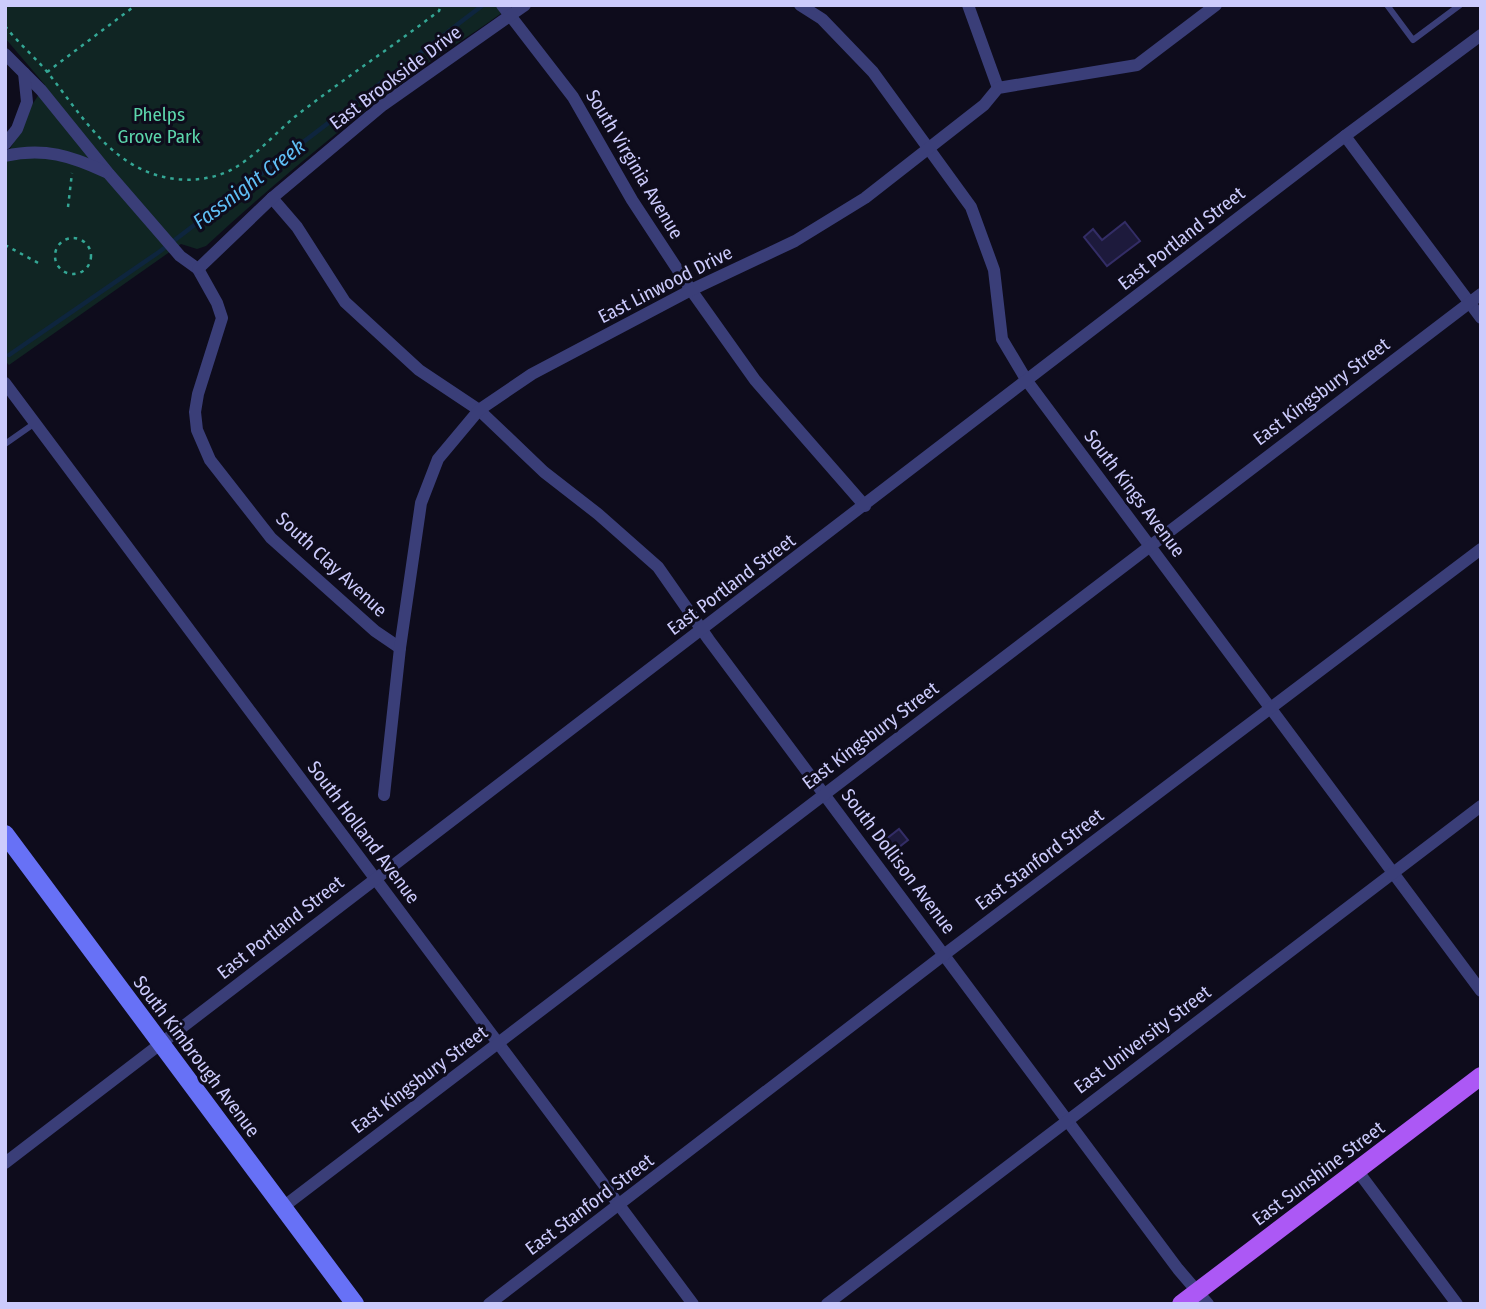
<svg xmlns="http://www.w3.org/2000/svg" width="1486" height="1309" font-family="'Fira Sans Condensed',sans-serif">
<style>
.green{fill:#102523}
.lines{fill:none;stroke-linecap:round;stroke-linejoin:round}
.stream{stroke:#0e253e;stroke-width:4.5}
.building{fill:#1d1a3c;stroke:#332d66;stroke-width:2}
.path{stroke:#34a795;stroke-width:2.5;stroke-dasharray:3.5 5;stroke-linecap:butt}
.lane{stroke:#3a3e78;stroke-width:6}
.street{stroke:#3a3e78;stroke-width:12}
.secondary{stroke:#6771f6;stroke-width:18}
.primary{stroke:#ac58f5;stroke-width:18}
.labels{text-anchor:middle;stroke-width:6;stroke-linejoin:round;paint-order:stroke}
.street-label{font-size:19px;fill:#cccbfc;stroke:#0e0c1c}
.park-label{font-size:19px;fill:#5cd6ac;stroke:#0e0c1c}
.water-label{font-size:21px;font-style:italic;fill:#5fbef5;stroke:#0e0c1c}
</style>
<rect width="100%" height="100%" fill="#0e0c1c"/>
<path class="green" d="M5 5H512C483 28 450 47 420 69 346 124 274 183 206 246L197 249 181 244 9 365 5 361V158L25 122 30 108 45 85 5 38Z"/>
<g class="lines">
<polyline class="stream" points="9,355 159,252 483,5"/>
</g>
<g class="building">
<polygon points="1125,222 1140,241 1107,266 1084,237 1093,229 1102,240"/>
<polygon points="899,829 908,840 894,851 885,840"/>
</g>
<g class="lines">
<g class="path">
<path d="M5 26C18 43 35 57 48 73 84 118 113 171 175 179 192 181 210 179 227 172 256 158 277 130 301 112 347 77 394 45 439 11L441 5"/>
<polyline points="47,72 136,5"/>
<polyline points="68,207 72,173"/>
<circle cx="73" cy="256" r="18"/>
<polyline points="5,245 42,265"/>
</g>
<g class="lane">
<polyline points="1387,5 1413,40 1460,5"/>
<polyline points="5,444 35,423"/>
</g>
<g class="street">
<polyline points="502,5 573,97 632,200 691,290 755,380 865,506"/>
<polyline points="800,5 822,19 873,72 971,207 994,270 1002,339 1027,381 1481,991"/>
<polyline points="968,5 998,88"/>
<polyline points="5,54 41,90 109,174 180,256 198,269 217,303 222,318 198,394 195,412 197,430 210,460 271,538 375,631 400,648"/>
<polyline points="1345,136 1481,318"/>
<polyline points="5,144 17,129 27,102 24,73"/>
<path d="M5 156C44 147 71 156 106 172"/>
<polyline points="272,198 297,227 345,302 419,370 479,410 544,472 598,514 658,567 709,640 1178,1269 1208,1304"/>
<polyline points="198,269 272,198 383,105 525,5"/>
<polyline points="5,383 693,1304"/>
<polyline points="384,795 400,648 421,503 438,459 479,410 532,374 691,290 795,241 865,198 984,105 998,88 1137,65 1216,5"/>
<polyline points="5,1163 1345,136 1481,35"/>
<polyline points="1357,1170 1457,1304"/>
<polyline points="283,1207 1481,294"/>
<polyline points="489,1304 945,954 1481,549"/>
<polyline points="827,1304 1481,806"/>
</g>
<polyline class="secondary" points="5,834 355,1304"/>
<polyline class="primary" points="1181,1304 1481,1076"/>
</g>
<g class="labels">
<g class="street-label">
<text transform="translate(395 77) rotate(-37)" y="7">East Brookside Drive</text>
<text transform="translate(635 164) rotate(59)" y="7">South Virginia Avenue</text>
<text transform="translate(1181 238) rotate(-38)" y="7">East Portland Street</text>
<text transform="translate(665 284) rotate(-27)" y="7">East Linwood Drive</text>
<text transform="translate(1321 391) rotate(-37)" y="7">East Kingsbury Street</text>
<text transform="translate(1135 493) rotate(53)" y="7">South Kings Avenue</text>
<text transform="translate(332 564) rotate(43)" y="7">South Clay Avenue</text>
<text transform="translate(731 584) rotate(-37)" y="7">East Portland Street</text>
<text transform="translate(870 735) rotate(-37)" y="7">East Kingsbury Street</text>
<text transform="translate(364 832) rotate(53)" y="7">South Holland Avenue</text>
<text transform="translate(1039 859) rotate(-37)" y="7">East Stanford Street</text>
<text transform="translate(899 861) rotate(53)" y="7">South Dollison Avenue</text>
<text transform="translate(280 927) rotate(-38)" y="7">East Portland Street</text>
<text transform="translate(1142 1039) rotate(-37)" y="7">East University Street</text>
<text transform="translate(197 1056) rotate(53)" y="7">South Kimbrough Avenue</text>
<text transform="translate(419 1079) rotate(-37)" y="7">East Kingsbury Street</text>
<text transform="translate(1318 1173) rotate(-37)" y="7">East Sunshine Street</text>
<text transform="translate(589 1204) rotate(-37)" y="7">East Stanford Street</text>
</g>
<g class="park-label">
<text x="159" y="121">Phelps<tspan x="159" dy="22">Grove Park</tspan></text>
</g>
<g class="water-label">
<text transform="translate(249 184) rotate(-37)" y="7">Fassnight Creek</text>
</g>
</g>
<rect width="1486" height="1309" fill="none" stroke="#cccbfc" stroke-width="14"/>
</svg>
